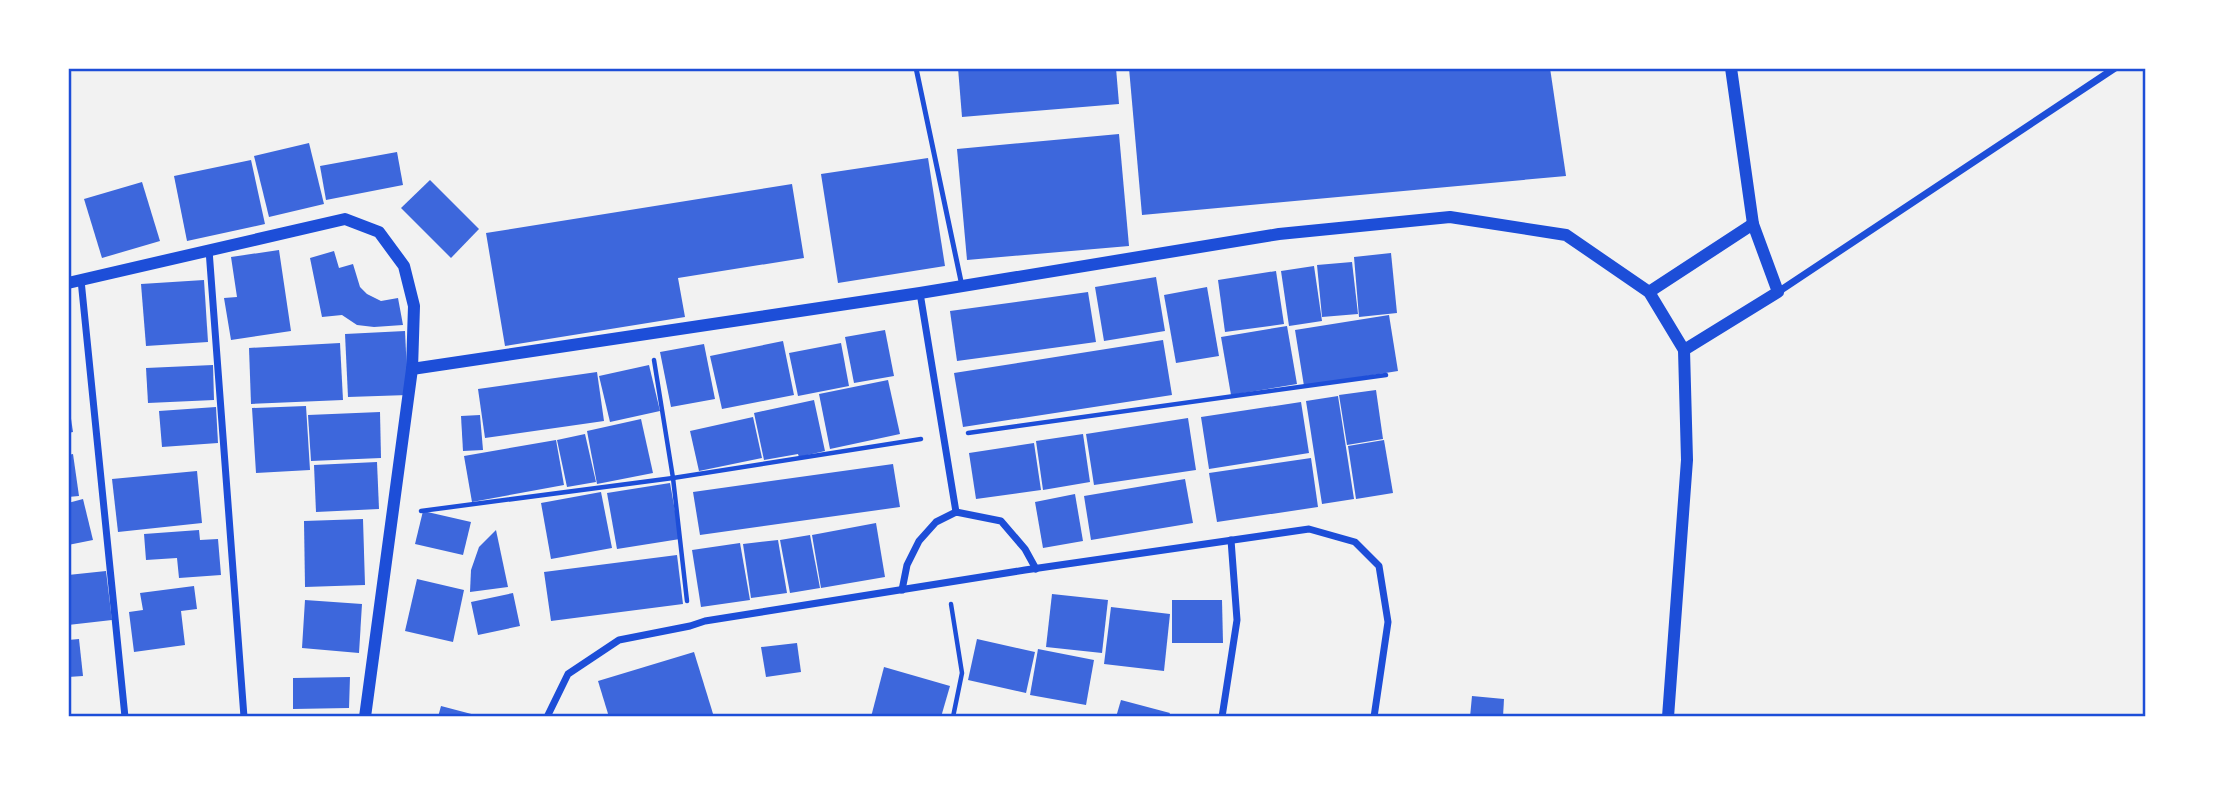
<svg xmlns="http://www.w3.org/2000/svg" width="2214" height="785" font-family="'Space Grotesk',sans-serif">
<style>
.building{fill:#3d67dc}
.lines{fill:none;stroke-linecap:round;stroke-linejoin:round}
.path{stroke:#1d4ed8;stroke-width:4.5}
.service{stroke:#1d4ed8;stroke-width:5}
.minor{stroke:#1d4ed8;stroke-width:7}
.tertiary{stroke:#1d4ed8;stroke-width:12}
.neatline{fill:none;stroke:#1d4ed8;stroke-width:2.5}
</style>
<rect width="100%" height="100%" fill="#f2f2f2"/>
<g class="building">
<polygon points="958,68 1116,68 1119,104 962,117"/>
<polygon points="1129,68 1550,68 1566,176 1142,215"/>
<polygon points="1119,134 1129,246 967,260 957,149"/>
<polygon points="309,143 324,204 269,217 254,156"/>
<polygon points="397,152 403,185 326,200 320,166"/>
<polygon points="928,158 945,266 838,283 821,174"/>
<polygon points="251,160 265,224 187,241 174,176"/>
<polygon points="430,180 479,229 451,258 401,208"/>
<polygon points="142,182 160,241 102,258 84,199"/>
<polygon points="792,184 804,258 678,278 685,317 505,346 486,233"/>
<polygon points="279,250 291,331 231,340 224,298 237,297 231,257"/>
<polygon points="334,251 339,268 353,264 360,287 367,294 381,301 398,298 403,325 374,327 357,325 342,315 322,317 310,258"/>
<polygon points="1391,253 1397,313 1359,317 1354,257"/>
<polygon points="1352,262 1358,314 1322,317 1317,265"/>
<polygon points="1314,266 1322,321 1289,326 1281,271"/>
<polygon points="1276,271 1284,324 1225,332 1218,280"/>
<polygon points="1156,277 1165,331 1104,341 1095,287"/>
<polygon points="204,280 208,342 146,346 141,284"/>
<polygon points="1207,287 1219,356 1176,363 1164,295"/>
<polygon points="1088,292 1096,342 957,361 950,311"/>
<polygon points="1389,315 1398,371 1304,386 1295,330"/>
<polygon points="1287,326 1297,384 1231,395 1221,337"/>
<polygon points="885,330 894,376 854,383 845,337"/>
<polygon points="405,331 408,395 348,397 345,334"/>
<polygon points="1163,340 1172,395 963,427 954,373"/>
<polygon points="783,341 794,395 722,409 710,356"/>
<polygon points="340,343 343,400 251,404 249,348"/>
<polygon points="841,343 849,386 798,396 789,353"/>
<polygon points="704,344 715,399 671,407 660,352"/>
<polygon points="213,365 214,400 148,403 146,368"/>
<polygon points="649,365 660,411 610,422 599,376"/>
<polygon points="597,372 604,421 485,438 478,389"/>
<polygon points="888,380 900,434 830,449 819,394"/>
<polygon points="1376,390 1383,439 1347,445 1339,395"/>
<polygon points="1338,396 1354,499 1322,504 1306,401"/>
<polygon points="814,400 825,451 799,457 798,454 764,460 754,413"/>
<polygon points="1301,402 1309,453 1209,469 1201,417"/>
<polygon points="306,406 310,470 256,473 252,408"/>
<polygon points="216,407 218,443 162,447 159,411"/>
<polygon points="68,412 70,412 73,432 68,433"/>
<polygon points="380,412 381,458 311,461 308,415"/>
<polygon points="480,415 483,450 463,451 461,416"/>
<polygon points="753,417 762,458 699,471 690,431"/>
<polygon points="1188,418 1196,470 1094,485 1086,434"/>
<polygon points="641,419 653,473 597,484 587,431"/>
<polygon points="585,434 596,482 567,487 557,440"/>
<polygon points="1083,434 1090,482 1043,490 1036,441"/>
<polygon points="556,440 564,485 472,502 464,456"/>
<polygon points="1384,440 1393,493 1356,499 1348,446"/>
<polygon points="1034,443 1041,490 976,499 969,453"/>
<polygon points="73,454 79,496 68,497 68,455"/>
<polygon points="1311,458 1318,507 1217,522 1209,473"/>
<polygon points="377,462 379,509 316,512 314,465"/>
<polygon points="893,464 900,507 700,535 693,492"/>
<polygon points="197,471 202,523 118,532 112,479"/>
<polygon points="1185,479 1193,523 1091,540 1084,496"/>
<polygon points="670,483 680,539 617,549 607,493"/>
<polygon points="601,492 612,548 551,559 541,503"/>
<polygon points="1075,494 1083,541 1043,548 1035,502"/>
<polygon points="83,499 93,540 68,545 68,503"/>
<polygon points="423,511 471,522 463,555 415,544"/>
<polygon points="363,519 365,585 305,587 304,521"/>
<polygon points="876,523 885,577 821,588 812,535"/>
<polygon points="199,530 200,540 218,539 221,575 179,578 177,558 146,560 144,534"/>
<polygon points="496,530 508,587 470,592 471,570 479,547"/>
<polygon points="810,535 820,588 790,593 780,540"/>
<polygon points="778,540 787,593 751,598 743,544"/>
<polygon points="740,543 750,600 701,607 692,550"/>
<polygon points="677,555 683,604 551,621 544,572"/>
<polygon points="106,571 112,620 68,625 68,575"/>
<polygon points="417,579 464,590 453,642 405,631"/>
<polygon points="194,586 197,609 181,611 185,645 134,652 129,612 143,610 140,593"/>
<polygon points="513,593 520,626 478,635 471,602"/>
<polygon points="1052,594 1108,600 1102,653 1046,647"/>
<polygon points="305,600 362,604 359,653 302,648"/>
<polygon points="1172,600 1222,600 1223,643 1172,643"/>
<polygon points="1111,607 1170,614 1164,671 1104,664"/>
<polygon points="79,639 83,676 68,677 68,640"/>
<polygon points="977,639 1035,652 1026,693 968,680"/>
<polygon points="797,643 801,672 766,677 761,647"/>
<polygon points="1038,649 1094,660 1086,705 1030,695"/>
<polygon points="694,652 714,717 609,717 598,681"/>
<polygon points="884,667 950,686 941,717 871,717"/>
<polygon points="350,677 349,708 293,709 293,678"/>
<polygon points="1472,696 1504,699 1503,717 1470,717"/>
<polygon points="1121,700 1170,713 1168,717 1116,717"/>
<polygon points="441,706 479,716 479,717 438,717"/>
</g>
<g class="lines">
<g class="path">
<polyline points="654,360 673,478 687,601"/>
<polyline points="968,433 1386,375"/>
<polyline points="421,511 673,478 921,439"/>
<polyline points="951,604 962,673 953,717"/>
</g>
<polyline class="service" points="916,68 962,286"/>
<g class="minor">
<polyline points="209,250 244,717"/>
<polyline points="81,280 125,717"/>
<polyline points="1778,292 2115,68"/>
<polyline points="920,293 956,512"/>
<polyline points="902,590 907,565 919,541 936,522 956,512 1001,521 1025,549 1036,569"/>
<polyline points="547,717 568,674 619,640 690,626 705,621 1025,570 1309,529 1355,542 1379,566 1388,622 1374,717"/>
<polyline points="1222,717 1237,620 1231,540"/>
</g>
<g class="tertiary">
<polyline points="68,283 345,219 379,232 404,266 414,306 412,369 365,717"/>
<polyline points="1649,292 1753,224"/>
<polyline points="1684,350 1778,292 1753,224 1731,68"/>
<polyline points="412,369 920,293 1279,234 1450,217 1566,235 1649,292 1684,350 1687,460 1668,717"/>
</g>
</g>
<rect width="2214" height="785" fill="none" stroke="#ffffff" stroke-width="140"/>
<rect x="70" y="70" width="2074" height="645" class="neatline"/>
</svg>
